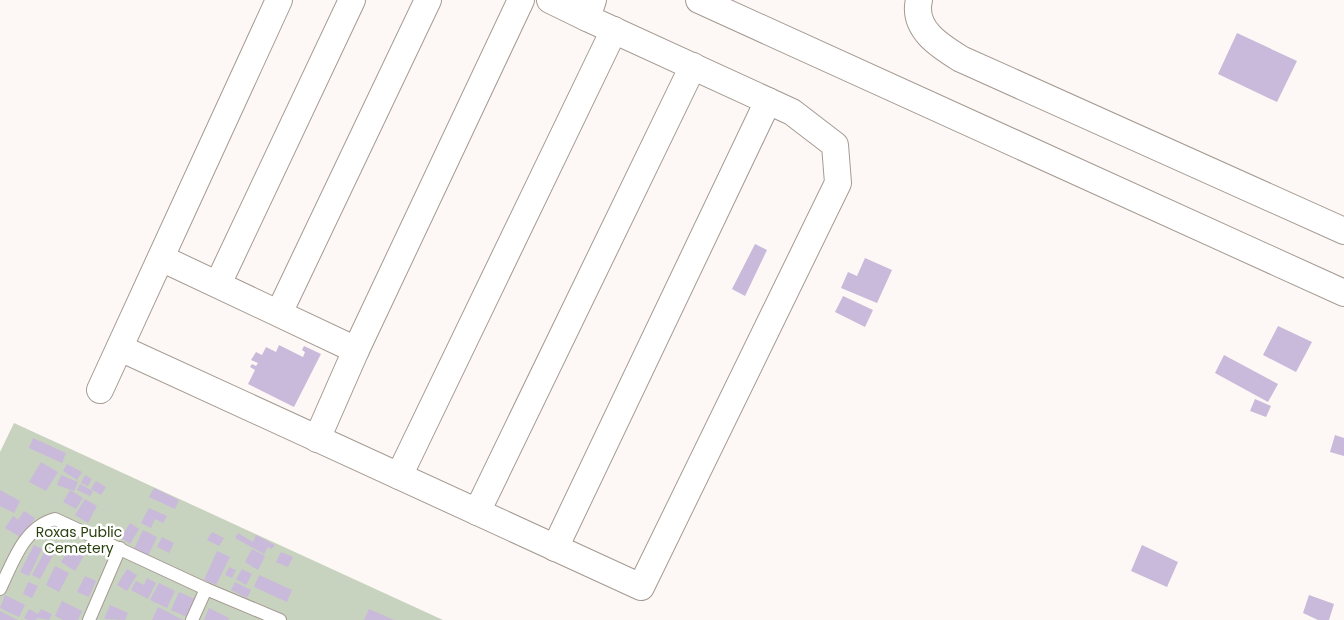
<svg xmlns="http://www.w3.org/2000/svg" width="1344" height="620" font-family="Poppins,sans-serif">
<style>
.green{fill:#c8d3bf}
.building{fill:#c9b9da}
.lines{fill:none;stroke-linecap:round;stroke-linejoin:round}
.lane-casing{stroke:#a59a92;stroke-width:14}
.street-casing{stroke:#a59a92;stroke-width:28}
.lane{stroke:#fff;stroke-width:12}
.street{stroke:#fff;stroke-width:26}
.labels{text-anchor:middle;stroke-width:5;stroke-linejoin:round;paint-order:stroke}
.park-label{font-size:14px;fill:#2a410f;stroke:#fff}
</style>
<rect width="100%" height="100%" fill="#fdf8f5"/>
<polygon class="green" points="14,423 443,620 0,620 0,452"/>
<g class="building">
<polygon points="1237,33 1297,61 1277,102 1218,74"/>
<polygon points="755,244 767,250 745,296 732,289"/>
<polygon points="865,258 892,270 877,303 841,288 848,272 857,276"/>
<polygon points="843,296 873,310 865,327 835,312"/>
<polygon points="1278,326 1312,342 1296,372 1263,355"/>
<polygon points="279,345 303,357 305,352 302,350 304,346 321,354 294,407 248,384 255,370 250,367 252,364 256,366 258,363 251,360 256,352 262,355 266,347 276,352"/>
<polygon points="1224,355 1278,384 1268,402 1215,373"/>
<polygon points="1255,399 1271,406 1266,417 1250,411"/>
<polygon points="1335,435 1344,438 1344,456 1330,452"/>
<polygon points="33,438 66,453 62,463 29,448"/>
<polygon points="41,462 58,472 46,491 29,482"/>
<polygon points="67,464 82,472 77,480 63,471"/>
<polygon points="61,475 78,482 74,491 57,485"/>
<polygon points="85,475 92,479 88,486 81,483"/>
<polygon points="96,481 106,487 101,495 91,489"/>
<polygon points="80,484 93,491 90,496 77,490"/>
<polygon points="154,488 179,500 175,509 149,497"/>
<polygon points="0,490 20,501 14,513 0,506"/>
<polygon points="70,490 83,498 76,509 63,502"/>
<polygon points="85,499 97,506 88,523 75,515"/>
<polygon points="149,508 167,516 163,523 155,519 151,528 141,523"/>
<polygon points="24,511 35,518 22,538 5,528 13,516 18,520"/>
<polygon points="130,523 139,529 130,544 121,538"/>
<polygon points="143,530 157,537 147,558 133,551"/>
<polygon points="212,532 224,538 219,546 207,540"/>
<polygon points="238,533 253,542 256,535 275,545 272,549 268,547 264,554 235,538"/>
<polygon points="162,537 174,543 169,553 157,547"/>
<polygon points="34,545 42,549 29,576 20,572"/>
<polygon points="1142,545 1178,562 1167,587 1131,571"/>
<polygon points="71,546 85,554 75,571 61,562"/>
<polygon points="252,549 265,556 258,570 245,562"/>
<polygon points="45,551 53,555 40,579 32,575"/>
<polygon points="217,551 230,557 216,585 204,580"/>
<polygon points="281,552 293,557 288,567 276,562"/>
<polygon points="55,566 69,573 59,592 46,585"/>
<polygon points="229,567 236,570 232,578 225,575"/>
<polygon points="127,569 137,575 127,591 117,585"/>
<polygon points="242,569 252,574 246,585 236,579"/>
<polygon points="259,575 292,590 287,602 254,587"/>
<polygon points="85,576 96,581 89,597 77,592"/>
<polygon points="147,578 156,583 148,599 131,590 136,581 144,585"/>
<polygon points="28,582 38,586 32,598 23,594"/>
<polygon points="235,582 251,590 247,598 231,590"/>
<polygon points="159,583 175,591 167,608 150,600"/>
<polygon points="179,592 195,599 187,617 171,610"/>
<polygon points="5,595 25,605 19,617 0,608"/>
<polygon points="1309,595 1334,604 1329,620 1318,620 1303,613"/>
<polygon points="62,601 82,611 78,620 63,620 55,616"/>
<polygon points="110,605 128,613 125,620 104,619"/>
<polygon points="158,607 183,620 152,620"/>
<polygon points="209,608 229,618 228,620 204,620"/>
<polygon points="29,609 38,614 41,609 52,614 49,620 37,618 36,620 28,620 24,618"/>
<polygon points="369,609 394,620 364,620"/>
<polygon points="0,611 18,620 0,620"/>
</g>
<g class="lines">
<g class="lane-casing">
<g id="lane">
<path d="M0 589C13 562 24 527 55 519L206 589 280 620"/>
<polyline points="89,620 120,548"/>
<polyline points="192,620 206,589"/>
</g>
</g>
<g class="street-casing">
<g id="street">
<polyline points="550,0 587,18"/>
<polyline points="699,0 1344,293"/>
<path d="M919 0C912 29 940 46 961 59L1344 231"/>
<polyline points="161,258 356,350"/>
<polyline points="218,284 352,0"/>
<polyline points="279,313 428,0"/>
<polyline points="120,348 641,587 838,183 835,145 792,112 587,18 593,0"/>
<polyline points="100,390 279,0"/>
<polyline points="317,439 356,350 521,0"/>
<polyline points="399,476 614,30"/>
<polyline points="477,512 693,66"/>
<polyline points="555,548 768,101"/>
</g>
</g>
<use href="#lane" class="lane"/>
<use href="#street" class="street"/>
</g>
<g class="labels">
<g class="park-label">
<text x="79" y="537">Roxas Public<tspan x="79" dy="16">Cemetery</tspan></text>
</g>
</g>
</svg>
